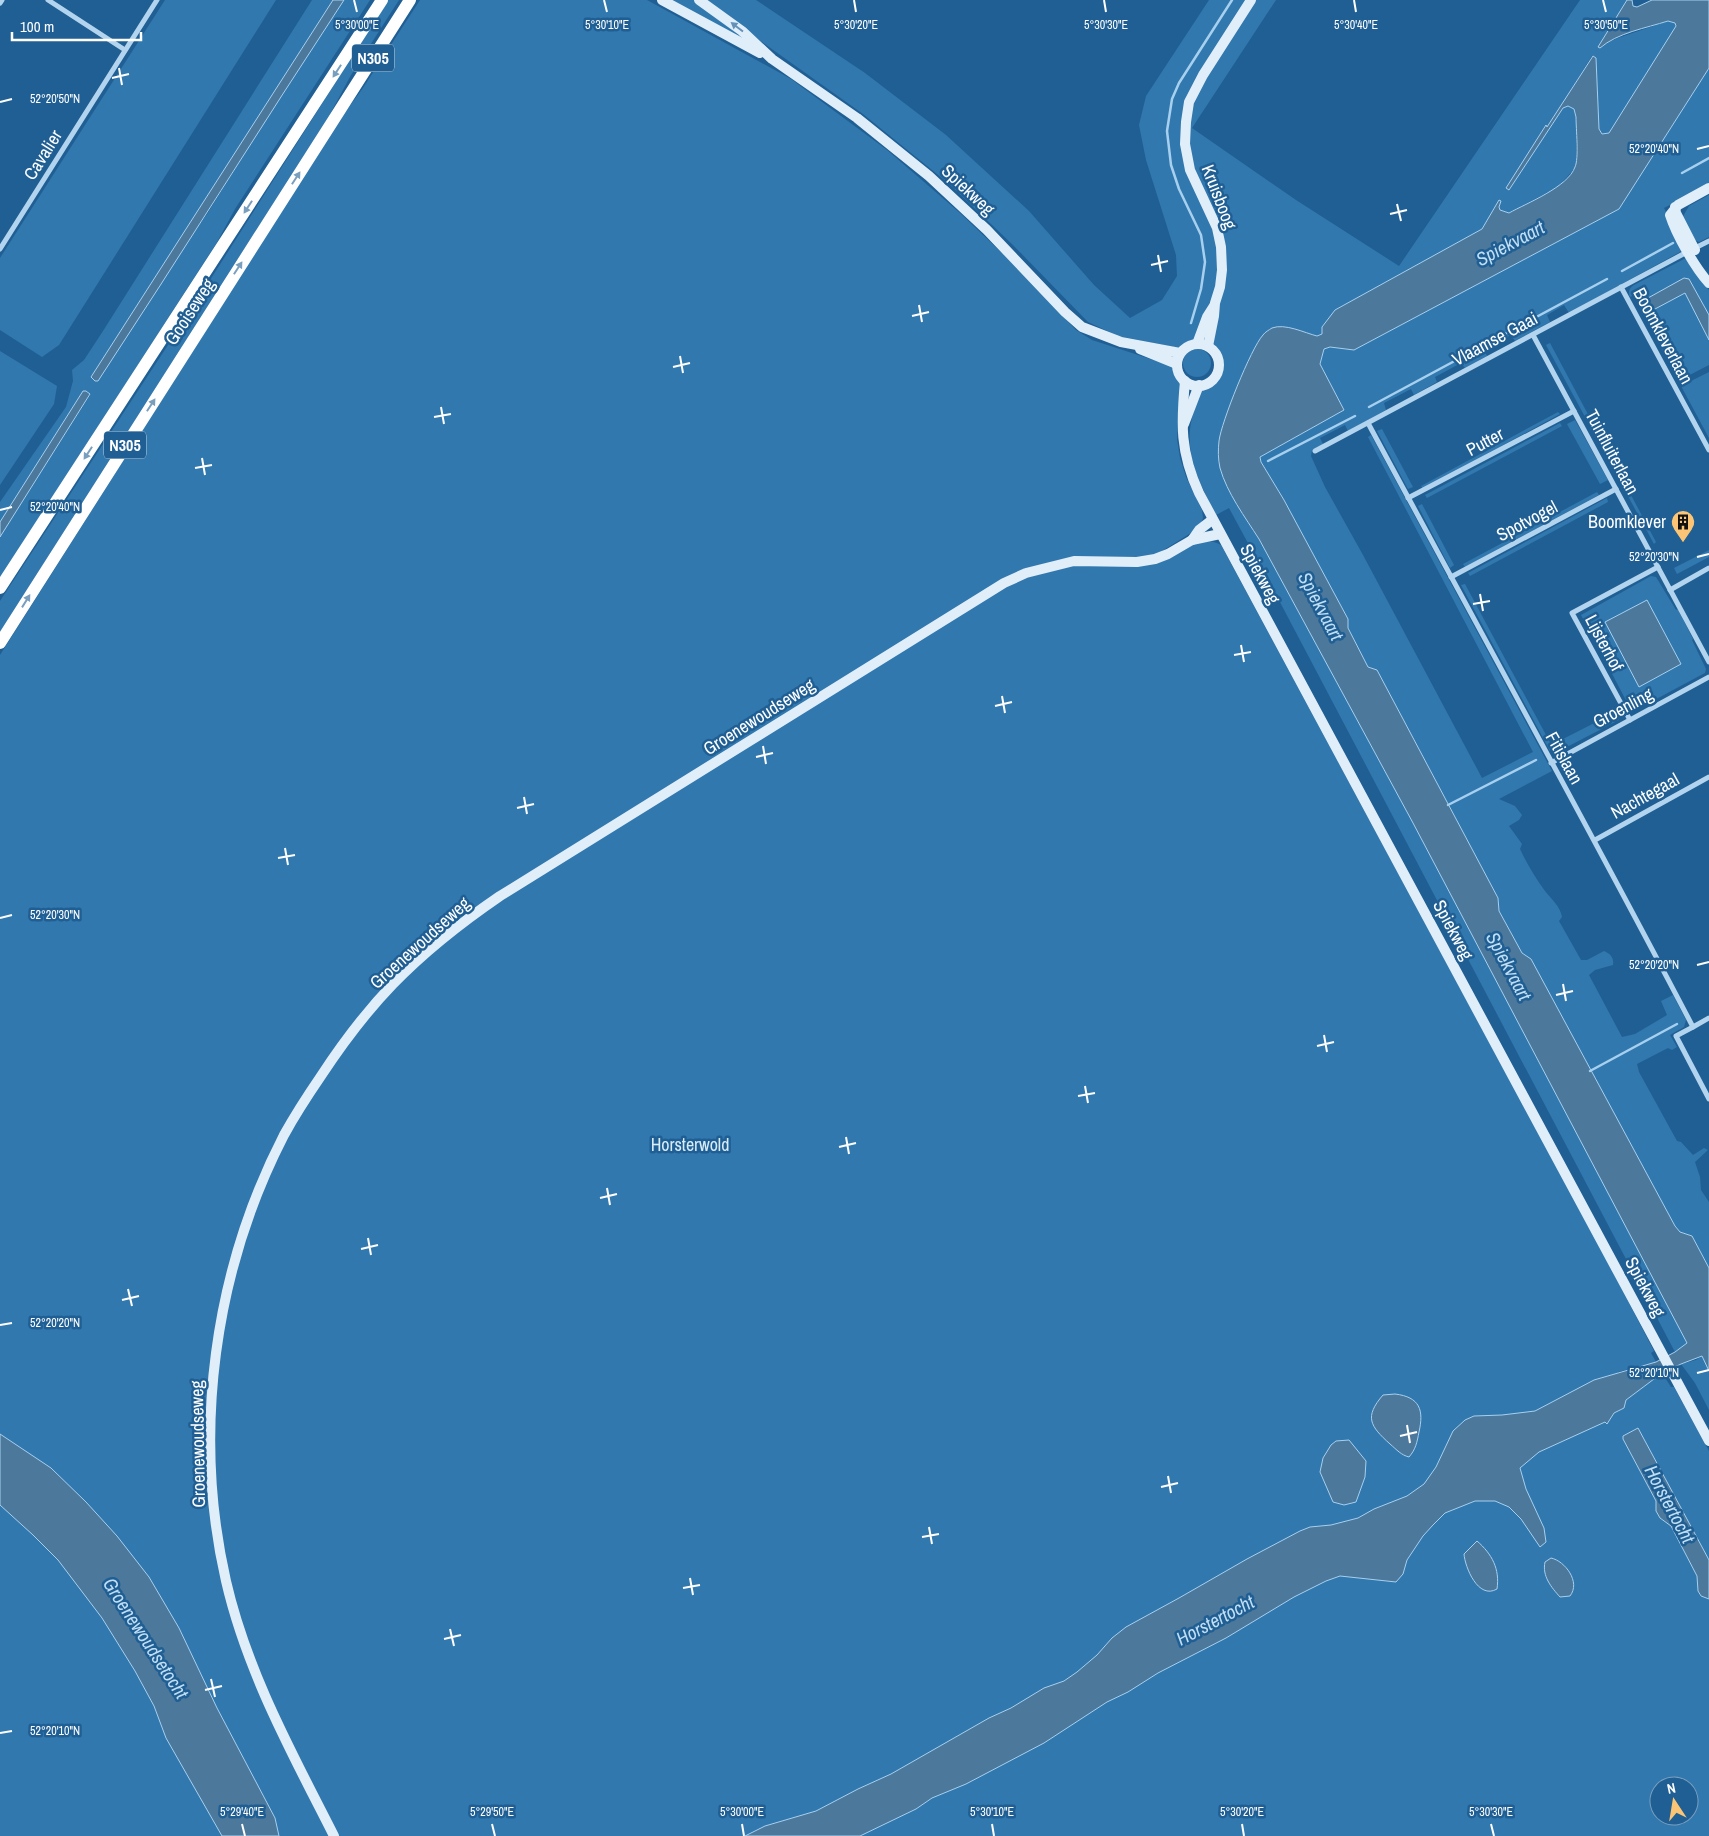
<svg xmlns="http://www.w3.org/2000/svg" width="1709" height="1836" font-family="'Archivo Narrow',sans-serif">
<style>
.green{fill:#3178af;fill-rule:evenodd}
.water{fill:#4c789c;stroke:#a7d0ef}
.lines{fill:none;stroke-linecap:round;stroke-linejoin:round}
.stream{stroke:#a7d0ef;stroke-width:2.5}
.street{stroke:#b3d4ee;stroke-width:5}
.secondary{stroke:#e0eefa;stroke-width:10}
.highway{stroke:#fff;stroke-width:12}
.oneway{fill:#6391b8}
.oneway2{fill:#799fbf}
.ticks{fill:none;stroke:#fff;stroke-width:2}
.labels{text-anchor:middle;stroke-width:5;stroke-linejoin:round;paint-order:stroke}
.shield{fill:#205f94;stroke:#bccfdf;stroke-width:1}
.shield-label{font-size:16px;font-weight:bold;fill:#fff}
.street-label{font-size:18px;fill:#fff;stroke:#205f94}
.poi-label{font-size:18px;fill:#fff;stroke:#205f94;text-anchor:end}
.park-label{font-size:18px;fill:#d9ecfa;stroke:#205f94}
.water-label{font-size:19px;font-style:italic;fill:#c0def4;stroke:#205f94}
.ticks-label{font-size:12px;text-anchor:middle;fill:#fff;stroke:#205f94;stroke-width:5;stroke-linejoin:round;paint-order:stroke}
</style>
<rect width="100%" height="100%" fill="#205f94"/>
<g class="green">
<polygon points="165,0 276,0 59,345 42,357 0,330 0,258"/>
<polygon points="312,0 333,0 91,377 207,214 281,95 344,0 370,0 235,209 216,244 0,578 0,537 90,395 87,391 83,391 0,522 0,502 66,407 73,381 72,370 84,360 103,331"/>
<polygon points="388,0 399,0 351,75 329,116 0,632 0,601 191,310"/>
<path d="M420 0H647L791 79 887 150 960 213 1004 255 1076 330 1092 340 1172 366 1181 382 1177 439 1180 458 1186 477 1202 510 1203 518 1201 524 1194 531 1162 551 1171 556C1187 548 1203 534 1221 545L1604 1255 1654 1351 1651 1353 1656 1362 1618 1372 1608 1423 1614 1413 1624 1408 1626 1400 1662 1373 1671 1387H1674L1709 1451V1560L1638 1428 1623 1436V1439L1656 1501V1511L1660 1518 1671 1526 1697 1576 1698 1591 1700 1596 1709 1599V1836H0V655L340 119 363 88ZM1659 1786H1689V1816H1659Z"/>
<polygon points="668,0 694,0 742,33 745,43"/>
<path d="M703 0H756L865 73 946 135 1029 211 1094 285 1130 318 1162 300 1177 276 1176 255 1146 160 1139 125 1146 96 1209 0H1276L1192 128 1296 200 1399 266 1580 0H1627L1599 46 1618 38 1668 21 1675 23V29L1609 133 1602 134 1599 129 1596 58 1592 56 1547 128 1545 126 1507 188 1509 190 1563 107 1568 106 1574 109 1576 117V167L1558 187 1509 213 1500 210 1499 207 1501 202 1499 201 1482 229 1335 310 1322 334 1317 336 1297 330 1256 345 1242 376 1229 412 1242 513 1259 539 1413 823 1685 1338 1687 1343 1675 1352 1282 606 1229 508 1216 515C1197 478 1180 447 1196 405 1197 401 1198 394 1201 391 1205 386 1214 383 1219 377 1224 358 1221 349 1205 338L1196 339 1179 348 1118 336 1088 322 1013 245 948 183 863 114Z"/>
<path d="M1709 68V184L1664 208 1682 244V249L1680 252 1569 313 1564 305 1547 315 1550 322 1515 341 1511 335 1484 350 1487 356 1465 368 1461 363 1435 377 1437 382 1414 395 1411 389 1384 403 1386 410 1348 431 1345 425 1320 438 1323 444 1312 450 1311 456 1325 487 1363 555 1482 778 1533 752 1368 437 1371 435 1552 771 1499 799 1515 806 1522 815 1519 820 1509 826 1522 844 1520 849C1527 864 1535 877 1545 891 1552 900 1560 906 1562 917L1559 921 1581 960H1587L1604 951C1611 954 1614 958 1613 965L1595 970 1589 975 1622 1037 1635 1034 1667 1015 1661 1001 1673 995 1686 1020 1684 1027 1670 1035 1677 1047 1672 1050 1668 1048 1637 1064 1639 1072 1677 1141 1681 1142 1693 1155 1704 1148 1708 1150 1695 1162 1700 1177 1701 1190 1709 1202V1268L1692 1236 1680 1232 1675 1226 1595 1080 1598 1078 1594 1080 1531 959 1522 953 1499 911 1498 898 1377 670 1368 667 1348 628V619L1284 500 1261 462 1260 457 1344 410 1320 364 1324 349 1330 347 1354 350 1619 209Z"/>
<polygon points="1709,195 1709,237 1699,242 1693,239 1682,218 1689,206"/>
<path d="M1686 258 1709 290V365L1678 381 1634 295 1630 297C1628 292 1629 288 1634 285Z"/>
<polygon points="1550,343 1656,542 1654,544 1546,345"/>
<circle cx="1197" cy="363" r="14"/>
<polygon points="0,351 57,386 54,404 0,485"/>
<polygon points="1709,372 1709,438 1681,386"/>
<polygon points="1558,412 1560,414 1423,489 1421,486"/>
<polygon points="1575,420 1608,480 1600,484 1567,424"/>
<polygon points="1560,423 1562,426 1427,498 1425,495"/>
<polygon points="1382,429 1413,487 1408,489 1377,431"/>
<polygon points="1597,492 1599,495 1465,567 1463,564"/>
<polygon points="1607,498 1608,502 1470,576 1468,573"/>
<polygon points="1422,504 1454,565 1450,568 1418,506"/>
<polygon points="1709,550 1709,557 1677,574 1674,568"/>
<polygon points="1651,576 1656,577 1676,610 1678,609 1693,639 1692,640 1706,669 1705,673 1701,675 1634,711 1629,706 1581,615"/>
<polygon points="1465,584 1553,748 1550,751 1461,585"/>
<polygon points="1616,712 1619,720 1561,750 1557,742"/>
<polygon points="1702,1356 1709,1371 1709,1410 1695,1383 1681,1364 1696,1360"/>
</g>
<g class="water">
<path d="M333 0H344C261 126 181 255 98 381H95L91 377Z"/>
<path d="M1627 0H1632L1633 6 1637 7 1652 0H1709V68L1619 209 1354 350 1330 347 1324 349 1320 364 1344 410 1260 457 1261 462 1284 500 1348 619V628L1368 667 1377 670 1498 898 1499 911 1522 953 1531 959 1675 1226 1680 1232 1692 1236 1709 1268V1371L1702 1356 1681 1364 1662 1373 1626 1400 1624 1408 1614 1413 1607 1424 1605 1422 1539 1452 1520 1468 1526 1489 1544 1528 1546 1542 1540 1547 1521 1519 1509 1507 1495 1501H1475L1445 1513 1433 1525 1423 1536 1407 1560 1403 1574 1396 1582 1340 1576 1326 1581 1294 1597 1226 1638 1158 1673 1128 1692 1107 1702 1044 1743 966 1784 932 1798 916 1809 860 1836H745L765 1826 816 1811 858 1789 891 1774 989 1718 1011 1708 1044 1688 1064 1681 1077 1672 1097 1655 1112 1638 1126 1627 1179 1598 1247 1559 1300 1531 1310 1527 1331 1525 1358 1518 1374 1509 1407 1496 1424 1484 1436 1467 1453 1431 1465 1420 1474 1416 1502 1415 1535 1411 1594 1380 1656 1362 1675 1352 1687 1343 1413 823 1259 539C1245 517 1227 493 1220 468 1218 459 1218 450 1219 441 1221 423 1251 348 1263 335 1265 332 1269 330 1272 328 1285 323 1305 333 1317 336L1322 334V327L1335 310 1482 229 1499 200 1501 201 1499 207 1500 210 1509 213C1527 203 1568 187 1575 167 1579 159 1576 128 1576 117L1574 109 1568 106 1563 108 1509 190 1506 188 1546 125 1547 127 1593 56 1596 58 1599 129 1602 134 1609 133 1676 26 1675 23 1668 21C1646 28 1617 33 1600 48L1598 47Z"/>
<polygon points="1684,278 1689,279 1709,315 1709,340 1685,293 1655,309 1651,309 1646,301 1648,298"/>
<polygon points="83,391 86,391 90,394 0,537 0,522"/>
<polygon points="1647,600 1681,664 1639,687 1605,622"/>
<path d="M1395 1394C1420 1397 1424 1410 1419 1432 1417 1442 1416 1449 1409 1457 1401 1455 1397 1450 1390 1444 1370 1426 1364 1417 1383 1395Z"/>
<polygon points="1638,1428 1709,1560 1709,1599 1701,1596 1698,1591 1697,1576 1671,1526 1660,1518 1656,1511 1656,1501 1623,1439 1623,1436"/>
<polygon points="0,1434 51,1468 86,1502 117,1536 149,1577 179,1628 217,1708 275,1818 279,1836 222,1836 166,1738 154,1706 135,1671 102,1618 58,1560 33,1535 0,1505"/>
<polygon points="1349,1440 1366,1461 1365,1477 1356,1502 1344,1505 1333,1502 1320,1472 1323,1458 1331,1445 1336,1441"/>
<path d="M1477 1541C1492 1554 1500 1569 1497 1589 1478 1600 1465 1567 1464 1554Z"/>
<path d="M1551 1558C1565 1561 1581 1582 1570 1596L1560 1597C1551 1587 1542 1576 1545 1562Z"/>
</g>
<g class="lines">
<g class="stream">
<polyline points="1682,173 1709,158"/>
<polyline points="1622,271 1673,243"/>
<polyline points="1191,323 1201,289 1205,262 1201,235 1179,189 1171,165 1167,131 1172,99 1179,83 1232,0"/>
<polyline points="1369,407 1607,279"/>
<polyline points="1268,461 1355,416"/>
<polyline points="1448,805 1536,760"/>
<polyline points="1590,1071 1677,1024"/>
</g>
<g class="street">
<polyline points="48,0 125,50"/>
<polyline points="0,3 2,0"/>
<polyline points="1695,248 1709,241"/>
<polyline points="0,249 157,0"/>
<polyline points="1621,287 1709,450"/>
<polyline points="1533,335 1709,662"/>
<path d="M1368 423C1476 624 1587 824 1693 1027L1676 1036 1709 1099"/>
<polyline points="1315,451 1687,252"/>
<polyline points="1408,498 1574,411"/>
<polyline points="1451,577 1616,489"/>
<polyline points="1670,590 1709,568"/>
<polyline points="1630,720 1572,613 1658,567"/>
<polyline points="1551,763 1709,677"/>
<polyline points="1595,840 1709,777"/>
<polyline points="1693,1027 1709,1018"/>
</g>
<g class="secondary">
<polyline points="662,0 760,53"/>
<polyline points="699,0 742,31 772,59 857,118 929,176 987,230 1065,312 1082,327 1121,342 1180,353"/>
<path d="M1709 188 1678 205 1670 215C1676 234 1695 268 1709 283"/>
<polyline points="1675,207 1676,213 1695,250"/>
<polyline points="1197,344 1207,317 1214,306"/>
<circle cx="1198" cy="365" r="21"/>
<polyline points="1208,346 1214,316 1215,303 1220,287 1222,270 1221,247 1217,228 1190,170 1185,144 1186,122 1189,102 1203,75 1251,0"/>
<polyline points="1140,349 1177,364"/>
<path d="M1185 381C1181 424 1180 452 1199 493L1709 1441"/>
<polyline points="1184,424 1199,385"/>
<polyline points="1192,540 1220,534"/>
<path d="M334 1836C292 1753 247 1672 226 1581 192 1432 214 1271 284 1135 295 1115 308 1095 321 1076 342 1044 366 1012 393 984 425 951 462 922 500 896L1004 583 1026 573 1074 561 1137 562 1155 559 1168 554 1192 540 1199 530 1212 520"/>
</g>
<g class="highway">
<polyline points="0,588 382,0"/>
<polyline points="0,643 410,0"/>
</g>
</g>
<defs><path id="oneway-solid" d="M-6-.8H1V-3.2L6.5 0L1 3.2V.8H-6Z" transform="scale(1.25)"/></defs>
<use class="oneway" href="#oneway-solid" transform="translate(737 27) rotate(-143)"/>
<g class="oneway2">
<use href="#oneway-solid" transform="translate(337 71) rotate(123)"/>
<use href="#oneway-solid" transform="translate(296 178) rotate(-57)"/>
<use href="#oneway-solid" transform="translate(248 207) rotate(123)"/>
<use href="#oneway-solid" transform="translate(238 268) rotate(-57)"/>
<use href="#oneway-solid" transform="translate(151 405) rotate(-57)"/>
<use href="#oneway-solid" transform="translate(88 453) rotate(123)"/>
<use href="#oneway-solid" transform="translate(26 601) rotate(-58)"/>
</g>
<path class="ticks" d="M354 0 357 12M604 0 607 12M854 0 856 12M1104 0 1106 12M1354 0 1356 12M1603 0 1606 12M119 68 122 85M112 78 129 74M0 102 12 99M1697 149 1709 146M1397 204 1401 221M1390 214 1407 210M1158 255 1161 272M1151 265 1168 261M919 305 922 322M912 316 929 312M680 356 683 373M673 367 690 363M441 407 444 424M434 417 451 414M202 458 205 475M195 468 212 465M0 510 12 507M1697 557 1709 554M1480 594 1483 611M1473 604 1490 601M1241 645 1244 662M1234 655 1251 652M1002 696 1005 713M995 706 1012 702M763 746 766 764M756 757 773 753M524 797 527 814M517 808 534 804M285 848 288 865M278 858 295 855M0 918 12 915M1697 965 1709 962M1563 984 1566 1001M1556 995 1573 991M1324 1035 1327 1052M1317 1046 1334 1042M1085 1086 1088 1103M1078 1096 1095 1093M846 1137 849 1154M839 1147 856 1143M607 1188 610 1205M600 1198 617 1194M368 1238 371 1255M361 1249 378 1245M128 1289 132 1306M122 1300 139 1296M0 1325 12 1323M1697 1373 1709 1370M1407 1425 1410 1443M1400 1436 1417 1432M1168 1476 1171 1493M1161 1487 1178 1483M929 1527 932 1544M922 1537 939 1534M690 1578 693 1595M683 1588 700 1585M450 1629 454 1646M444 1639 461 1635M211 1679 215 1697M205 1690 222 1686M0 1733 12 1731M242 1824 245 1836M492 1824 495 1836M742 1824 744 1836M992 1824 994 1836M1242 1824 1244 1836M1491 1824 1494 1836"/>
<defs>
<g id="building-pin" transform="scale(1.25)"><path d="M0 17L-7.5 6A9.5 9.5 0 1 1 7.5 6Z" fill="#fbc575" stroke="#205f94"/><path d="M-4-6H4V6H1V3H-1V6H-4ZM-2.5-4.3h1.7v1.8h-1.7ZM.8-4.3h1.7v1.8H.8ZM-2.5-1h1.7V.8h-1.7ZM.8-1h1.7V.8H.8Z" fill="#111"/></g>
</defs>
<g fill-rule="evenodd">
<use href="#building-pin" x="1683" y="522"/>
</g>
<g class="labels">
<g class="shield">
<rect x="352" y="44.5" width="42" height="27" rx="4"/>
<rect x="104" y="431.5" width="42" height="27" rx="4"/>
</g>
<g class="shield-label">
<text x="373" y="64">N305</text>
<text x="125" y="451">N305</text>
</g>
<g class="street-label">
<text transform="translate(43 155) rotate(-58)" y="6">Cavalier</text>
<text transform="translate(968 190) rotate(43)" y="6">Spiekweg</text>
<text transform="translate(1219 197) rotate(69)" y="6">Kruisboog</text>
<text transform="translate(190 312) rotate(-57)" y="6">Gooiseweg</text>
<text transform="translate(1663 336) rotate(62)" y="6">Boomkleverlaan</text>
<text transform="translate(1495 339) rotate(-28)" y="6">Vlaamse Gaai</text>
<text transform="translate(1485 442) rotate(-28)" y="6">Putter</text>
<text transform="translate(1612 452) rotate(62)" y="6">Tuinfluiterlaan</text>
<text transform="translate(1527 521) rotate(-28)" y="6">Spotvogel</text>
<text transform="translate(1260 574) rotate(62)" y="6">Spiekweg</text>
<text transform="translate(1604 643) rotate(62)" y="6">Lijsterhof</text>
<text transform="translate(1623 708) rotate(-28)" y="6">Groenling</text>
<text transform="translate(759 717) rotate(-32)" y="6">Groenewoudseweg</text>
<text transform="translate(1564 758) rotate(61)" y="6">Fitislaan</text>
<text transform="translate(1645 796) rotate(-29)" y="6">Nachtegaal</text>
<text transform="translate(1453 930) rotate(62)" y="6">Spiekweg</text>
<text transform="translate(420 943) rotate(-42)" y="6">Groenewoudseweg</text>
<text transform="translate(1645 1287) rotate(62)" y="6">Spiekweg</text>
<text transform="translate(198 1444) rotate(-91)" y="6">Groenewoudseweg</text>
</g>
<g class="poi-label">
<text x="1666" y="528">Boomklever</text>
</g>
<g class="park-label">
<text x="690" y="1151">Horsterwold</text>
</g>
<g class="water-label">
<text transform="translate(1510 243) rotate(-28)" y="7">Spiekvaart</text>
<text transform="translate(1321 606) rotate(62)" y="7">Spiekvaart</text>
<text transform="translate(1509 966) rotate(62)" y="7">Spiekvaart</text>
<text transform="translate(1670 1504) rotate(62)" y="7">Horstertocht</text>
<text transform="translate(1215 1620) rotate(-28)" y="7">Horstertocht</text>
<text transform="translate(146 1638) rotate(57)" y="7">Groenewoudsetocht</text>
</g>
</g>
<g class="ticks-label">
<text x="357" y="29">5°30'00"E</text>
<text x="607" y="29">5°30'10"E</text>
<text x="856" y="29">5°30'20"E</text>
<text x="1106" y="29">5°30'30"E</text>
<text x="1356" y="29">5°30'40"E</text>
<text x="1606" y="29">5°30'50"E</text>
<text x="55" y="103">52°20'50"N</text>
<text x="1654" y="153">52°20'40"N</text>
<text x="55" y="511">52°20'40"N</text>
<text x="1654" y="561">52°20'30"N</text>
<text x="55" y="919">52°20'30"N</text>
<text x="1654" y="969">52°20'20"N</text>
<text x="55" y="1327">52°20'20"N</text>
<text x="1654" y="1377">52°20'10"N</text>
<text x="55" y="1735">52°20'10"N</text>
<text x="242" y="1816">5°29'40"E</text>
<text x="492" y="1816">5°29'50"E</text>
<text x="742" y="1816">5°30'00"E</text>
<text x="992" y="1816">5°30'10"E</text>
<text x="1242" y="1816">5°30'20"E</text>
<text x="1491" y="1816">5°30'30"E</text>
</g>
<g transform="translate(1674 1801) rotate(348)"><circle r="24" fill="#205f94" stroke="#799fbf"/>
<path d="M0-4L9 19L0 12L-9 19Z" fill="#fbc575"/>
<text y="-8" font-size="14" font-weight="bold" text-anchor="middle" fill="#ffffff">N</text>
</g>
<path d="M12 32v8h129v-8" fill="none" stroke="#ffffff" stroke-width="2.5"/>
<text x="20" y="32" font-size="15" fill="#ffffff" stroke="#205f94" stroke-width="4" paint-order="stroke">100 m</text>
</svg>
